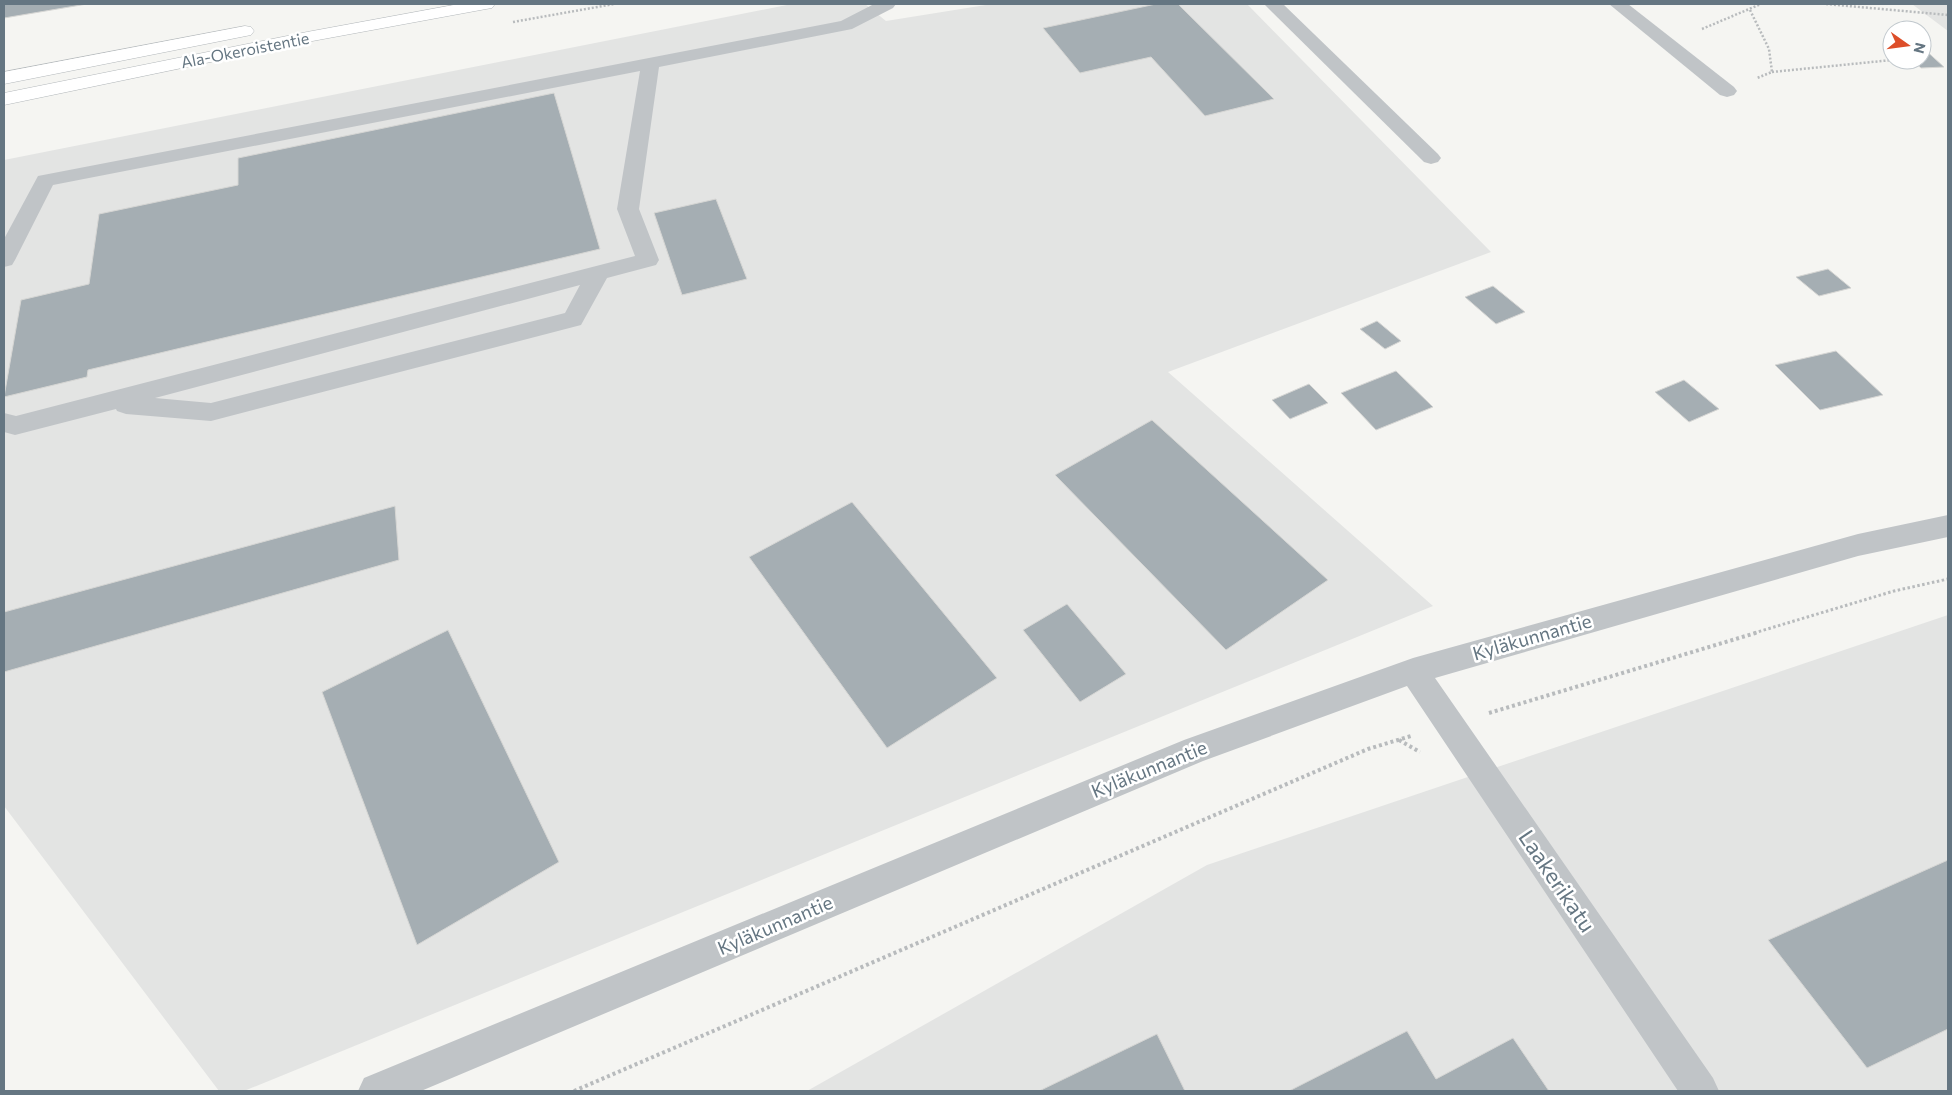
<svg xmlns="http://www.w3.org/2000/svg" width="1952" height="1095" font-family="Commissioner,sans-serif">
<style>
.built{fill:#e3e4e3}
.building{fill:#a5aeb3;stroke:#d6d6d4}
.lines{fill:none;stroke-linecap:round;stroke-linejoin:round}
.major-casing{stroke:#b3b8bb;stroke-width:1}
.path-far2{stroke:#b8bbbd;stroke-width:2.5;stroke-dasharray:2 2;stroke-linecap:butt}
.path-far1{stroke:#b8bbbd;stroke-width:3;stroke-dasharray:2.5 2.5;stroke-linecap:butt}
.path{stroke:#b8bbbd;stroke-width:4;stroke-dasharray:3 3;stroke-linecap:butt}
.minor{fill:#c0c4c7;fill-rule:evenodd}
.major{fill:#fff;fill-rule:evenodd}
.labels{text-anchor:middle;stroke-width:5;stroke-linejoin:round;paint-order:stroke}
.far-street-label{font-size:16px;fill:#657682;stroke:#fff}
.street-label{font-size:19px;fill:#657682;stroke:#fff}
.near-street-label{font-size:22px;fill:#657682;stroke:#fff}
</style>
<rect width="100%" height="100%" fill="#f5f5f2"/>
<g class="built">
<polygon points="792,4 865,4 886,21 992,4 1247,4 1491,252 1168,372 1433,606 244,1091 219,1091 4,806 4,160"/>
<polygon points="1912,4 1948,4 1948,31"/>
<polygon points="1948,615 1948,1091 807,1091 1207,865"/>
</g>
<g class="building">
<polygon points="4,4 87,4 4,18"/>
<polygon points="1156,4 1178,4 1274,99 1205,116 1151,57 1080,73 1043,28"/>
<polygon points="1922,47 1944,67 1921,68 1912,60 1922,60"/>
<polygon points="554,93 600,249 88,370 87,377 4,397 21,300 89,284 99,214 238,185 238,158"/>
<polygon points="716,199 747,279 682,295 654,213"/>
<polygon points="1828,269 1851,288 1819,296 1796,277"/>
<polygon points="1493,286 1525,312 1496,324 1465,297"/>
<polygon points="1377,321 1401,341 1385,349 1360,329"/>
<polygon points="1836,351 1883,395 1820,410 1775,365"/>
<polygon points="1396,371 1433,407 1376,430 1341,393"/>
<polygon points="1684,380 1719,409 1689,422 1655,392"/>
<polygon points="1309,384 1328,403 1290,419 1272,400"/>
<polygon points="1152,420 1328,580 1226,650 1055,475"/>
<polygon points="852,502 997,678 887,748 749,557"/>
<polygon points="395,506 399,560 4,672 4,612"/>
<polygon points="1067,604 1126,674 1080,702 1023,630"/>
<polygon points="448,630 559,862 417,945 322,692"/>
<polygon points="1948,860 1948,1029 1867,1068 1768,940"/>
<polygon points="1407,1031 1436,1079 1513,1038 1549,1091 1289,1091"/>
<polygon points="1157,1034 1185,1091 1039,1091"/>
</g>
<g class="lines">
<g class="major-casing">
<g id="major">
<polygon points="459,4 495,4 492,8 486,9 307,42 4,105 4,93 307,32"/>
<polygon points="245,26 251,27 254,31 251,35 4,84 4,72"/>
</g>
</g>
<g class="path-far2">
<polyline points="1826,4 1948,15"/>
<polyline points="1750,10 1769,49 1772,72 1757,78"/>
<polyline points="513,22 614,4"/>
<polyline points="1702,29 1761,4"/>
<polyline points="1772,72 1892,60"/>
</g>
<polyline class="path-far1" points="1754,633 1894,591 1948,579"/>
<g class="path">
<polyline points="1489,713 1759,632"/>
<polyline points="1399,740 1420,752"/>
<polyline points="574,1091 1368,749 1411,736"/>
</g>
<g class="minor">
<path d="M874 4H896L893 8 852 29 659 67 639 209 659 260 656 265 607 278 581 325 211 421 126 414 117 411 116 409 15 435 4 432V413L16 416 635 256 617 209 640 71 53 185 15 260 12 265 4 267V239L38 176 841 21ZM580 285 565 313 211 403 155 398Z"/>
<polygon points="1264,4 1283,4 1438,154 1441,158 1438,162 1431,164 1424,162"/>
<polygon points="1609,4 1628,4 1734,87 1737,91 1734,95 1727,97 1720,95"/>
<polygon points="1948,515 1948,537 1858,556 1435,678 1713,1078 1719,1091 1678,1091 1407,686 1203,761 421,1091 358,1091 364,1078 1184,740 1413,658 1858,534"/>
</g>
<use href="#major" class="major"/>
</g>
<g class="labels">
<g class="far-street-label">
<text transform="translate(245 50) rotate(-11)" y="6">Ala-Okeroistentie</text>
</g>
<g class="street-label">
<text transform="translate(1532 637) rotate(-16)" y="7">Kyläkunnantie</text>
<text transform="translate(1149 769) rotate(-22)" y="7">Kyläkunnantie</text>
<text transform="translate(775 925) rotate(-23)" y="7">Kyläkunnantie</text>
</g>
<g class="near-street-label">
<text transform="translate(1557 881) rotate(56)" y="8">Laakerikatu</text>
</g>
</g>
<rect width="1952" height="1095" fill="none" stroke="#657682" stroke-width="10"/>
<g transform="translate(1907 45) rotate(104)"><circle r="24" fill="#ffffff" stroke="#c1c8cd"/>
<path d="M0-4L9 19L0 12L-9 19Z" fill="#dd4e29"/>
<text y="-8" font-size="14" font-weight="bold" text-anchor="middle" fill="#657682">N</text>
</g>
</svg>
